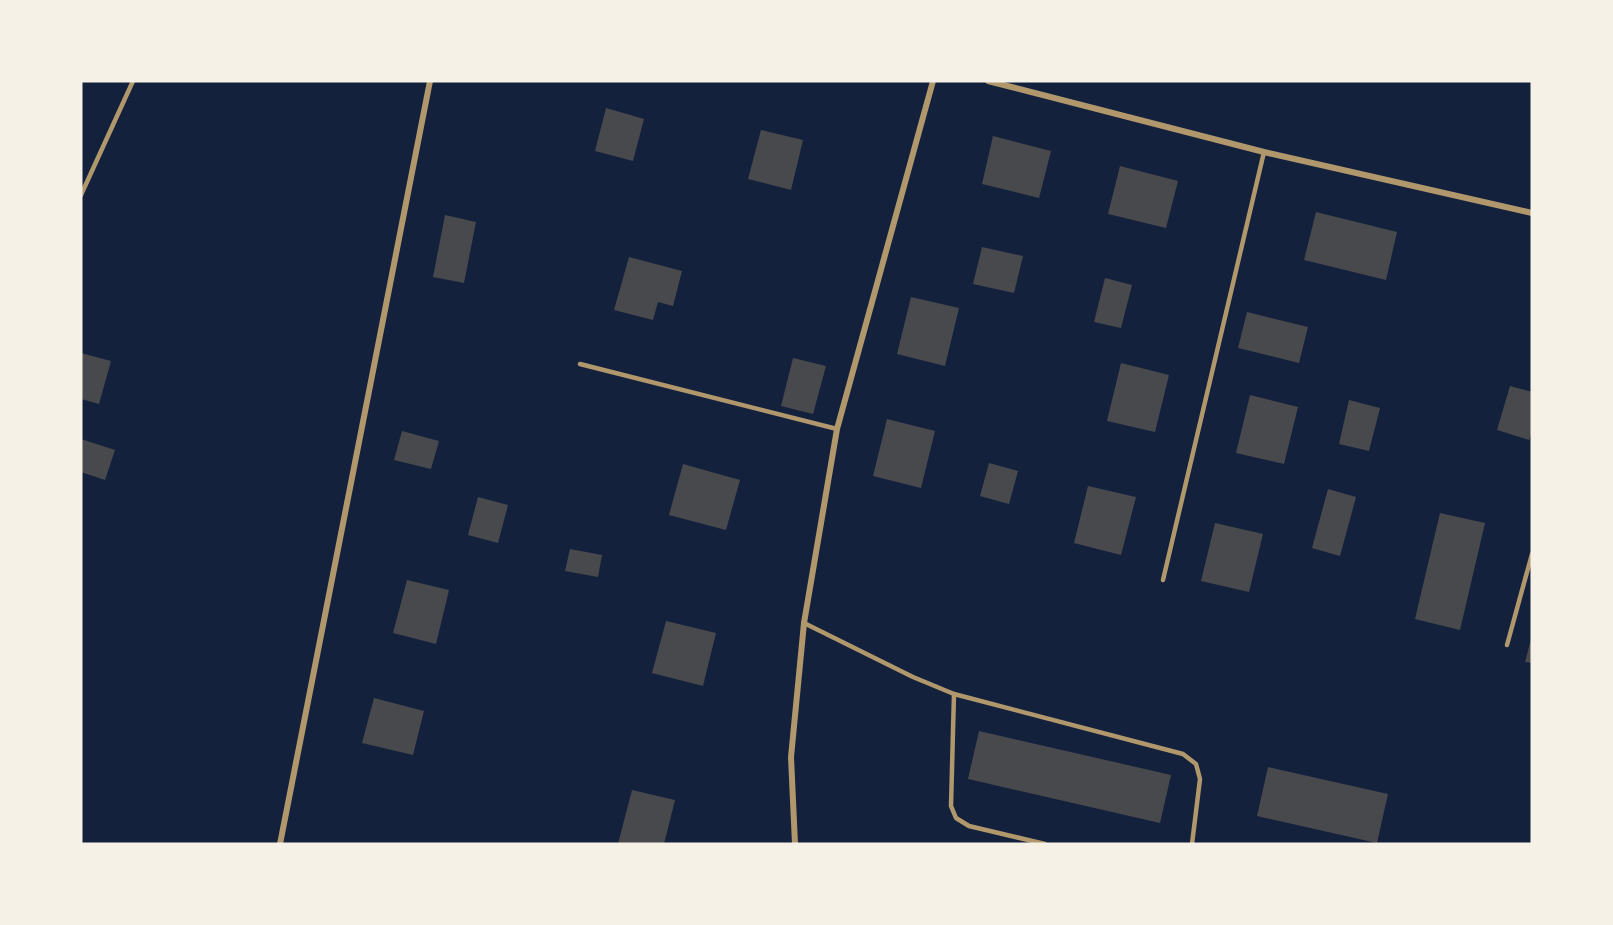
<svg xmlns="http://www.w3.org/2000/svg" width="1613" height="925" font-family="'Open Sans',sans-serif">
<style>
.building{fill:#48494c}
.lines{fill:none;stroke-linecap:round;stroke-linejoin:round}
.service{stroke:#b1986c;stroke-width:4.5}
.minor{stroke:#b1986c;stroke-width:6}
</style>
<rect width="100%" height="100%" fill="#14213d"/>
<g class="building">
<polygon points="606,108 644,119 633,161 595,151"/>
<polygon points="761,130 803,140 791,190 748,179"/>
<polygon points="993,136 1051,151 1039,198 982,184"/>
<polygon points="1120,166 1178,181 1166,228 1108,214"/>
<polygon points="1316,212 1397,232 1386,280 1304,260"/>
<polygon points="445,215 476,222 464,283 433,277"/>
<polygon points="982,247 1023,256 1014,293 973,284"/>
<polygon points="629,257 682,271 673,306 658,302 653,320 614,310"/>
<polygon points="1105,278 1132,285 1121,328 1094,322"/>
<polygon points="911,297 959,308 945,366 897,354"/>
<polygon points="1247,312 1308,327 1299,363 1238,348"/>
<polygon points="81,353 111,361 99,404 81,399"/>
<polygon points="793,358 826,366 813,414 781,406"/>
<polygon points="1121,363 1169,375 1155,432 1107,421"/>
<polygon points="1510,386 1532,392 1532,431 1529,440 1497,430"/>
<polygon points="1250,395 1298,407 1284,464 1236,453"/>
<polygon points="1349,400 1380,408 1369,451 1339,444"/>
<polygon points="887,419 935,431 921,488 873,476"/>
<polygon points="402,431 439,441 431,469 394,460"/>
<polygon points="81,439 115,450 105,480 81,472"/>
<polygon points="989,463 1018,471 1009,504 980,496"/>
<polygon points="683,464 740,480 726,530 669,515"/>
<polygon points="1088,486 1136,497 1121,555 1074,543"/>
<polygon points="1328,489 1356,497 1340,556 1312,548"/>
<polygon points="478,497 508,505 498,543 468,535"/>
<polygon points="1440,513 1485,523 1460,630 1415,619"/>
<polygon points="1215,523 1263,534 1249,592 1201,581"/>
<polygon points="570,549 602,555 598,577 565,571"/>
<polygon points="407,580 449,590 436,644 393,633"/>
<polygon points="666,621 716,633 703,686 652,673"/>
<polygon points="1531,639 1532,639 1532,663 1525,662"/>
<polygon points="374,698 424,711 413,755 362,743"/>
<polygon points="979,731 1171,775 1160,823 968,779"/>
<polygon points="1268,767 1388,794 1377,843 1257,816"/>
<polygon points="632,790 675,800 664,844 618,844"/>
</g>
<g class="lines">
<g class="service">
<polyline points="81,195 133,81"/>
<polyline points="580,364 837,429"/>
<polyline points="1163,580 1264,152"/>
<polyline points="804,623 913,677 954,694 1183,754 1196,764 1200,779 1192,844"/>
<polyline points="1507,645 1532,554"/>
<polyline points="954,694 951,806 956,818 969,826 1045,844"/>
</g>
<g class="minor">
<polyline points="988,81 1264,152 1532,213"/>
<polyline points="280,844 430,81"/>
<polyline points="795,844 791,757 804,623 837,429 933,81"/>
</g>
</g>
<rect width="1613" height="925" fill="none" stroke="#f6f1e7" stroke-width="165"/>
</svg>
